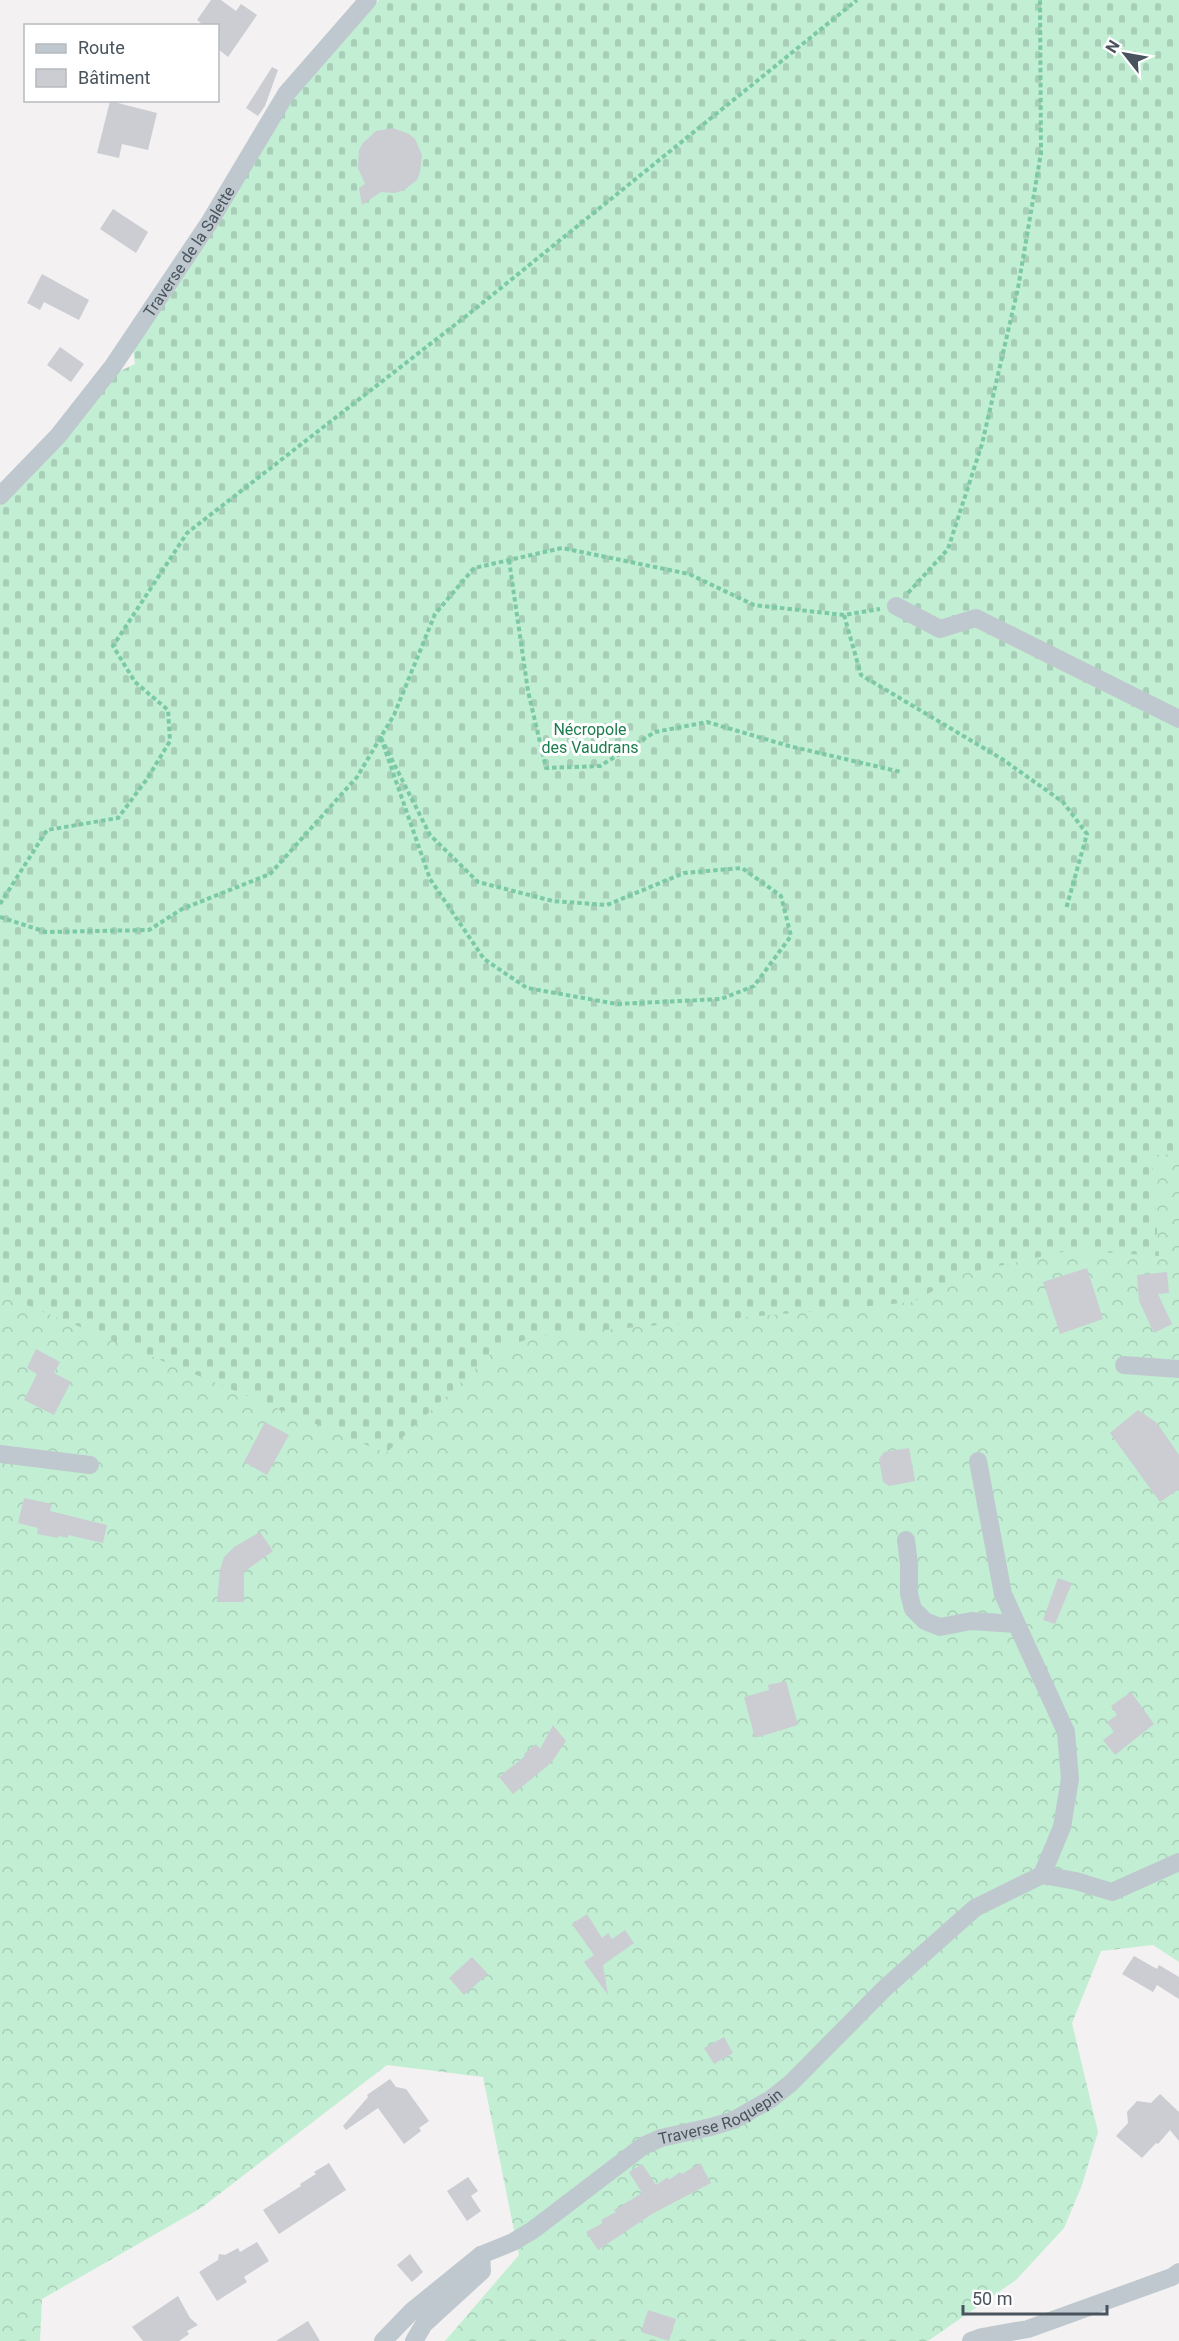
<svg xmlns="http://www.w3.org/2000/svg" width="1179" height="2341" font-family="Roboto,sans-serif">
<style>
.forest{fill:url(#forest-crowns)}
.cemetery{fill:url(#cemetery-stones)}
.building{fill:#cbcdd3}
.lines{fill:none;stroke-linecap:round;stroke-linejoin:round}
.path{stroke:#7bcaa5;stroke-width:4;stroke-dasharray:4.5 3;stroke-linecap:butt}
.minor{stroke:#bfc8ce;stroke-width:18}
.labels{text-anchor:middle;stroke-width:6;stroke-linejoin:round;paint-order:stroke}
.street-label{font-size:16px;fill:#49535d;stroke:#fff}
.park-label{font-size:16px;fill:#1c7d4e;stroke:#fff}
</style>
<defs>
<pattern id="forest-crowns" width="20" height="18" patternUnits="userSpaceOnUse" patternTransform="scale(1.5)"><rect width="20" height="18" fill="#c2eed3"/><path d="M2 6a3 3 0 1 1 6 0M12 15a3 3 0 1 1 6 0" fill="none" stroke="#a8ceb8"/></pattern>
<pattern id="cemetery-stones" width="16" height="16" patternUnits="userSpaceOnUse" patternTransform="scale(1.5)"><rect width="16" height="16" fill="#c2eed3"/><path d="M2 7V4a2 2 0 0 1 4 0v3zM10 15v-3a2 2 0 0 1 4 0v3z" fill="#a8ceb8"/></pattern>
</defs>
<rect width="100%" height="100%" fill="#f3f1f1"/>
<polygon class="forest" points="0,945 1179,1013 1179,1962 1153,1945 1101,1951 1072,2023 1098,2132 1082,2185 1064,2228 1016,2280 928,2341 445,2341 519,2255 483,2077 387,2065 201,2208 42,2299 40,2341 0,2341"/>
<polygon class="cemetery" points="379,0 1179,0 1179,1153 1151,1156 1159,1256 1071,1250 963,1274 913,1302 537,1336 494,1351 386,1453 0,1294 0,506 27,478 116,373 135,364 133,350 293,98"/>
<g class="building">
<polygon points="211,0 221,0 236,11 241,4 257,15 228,57 218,49 218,26 205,26 197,20"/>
<polygon points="272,67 278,70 265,106 258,116 246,108"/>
<polygon points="110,101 157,113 148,150 122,144 119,158 97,153"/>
<polygon points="393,128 409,134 415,139 422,155 420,172 417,180 404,190 395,193 381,192 362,205 359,188 365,184 358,168 359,150 363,143 376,131"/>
<polygon points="113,209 148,232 136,253 100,229"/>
<polygon points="42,274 89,300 79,320 44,302 40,310 27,303"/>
<polygon points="60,347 84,364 71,382 47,365"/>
<polygon points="1087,1268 1103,1319 1060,1334 1043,1282"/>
<polygon points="1167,1272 1169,1293 1158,1294 1172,1324 1154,1333 1139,1301 1137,1275"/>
<polygon points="36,1349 60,1362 54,1373 71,1382 54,1415 24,1400 37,1374 27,1368"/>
<polygon points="1138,1410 1157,1423 1179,1455 1179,1489 1160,1502 1110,1433"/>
<polygon points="265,1422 289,1435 267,1475 244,1462"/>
<polygon points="909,1448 915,1481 889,1486 883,1482 879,1459 884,1452"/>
<polygon points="24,1498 52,1504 50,1511 107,1525 103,1543 68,1535 68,1538 58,1536 58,1538 37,1534 38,1528 18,1523"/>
<polygon points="260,1532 273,1551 244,1572 244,1602 217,1602 220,1570 224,1557 234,1547"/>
<polygon points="1058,1578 1072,1583 1055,1624 1043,1620"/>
<polygon points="786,1681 798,1725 755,1738 744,1697 769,1690 768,1685"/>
<polygon points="1131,1692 1154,1724 1115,1755 1103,1740 1114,1732 1107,1722 1117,1715 1111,1706"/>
<polygon points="553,1725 566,1741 551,1763 513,1794 499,1777 525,1756 524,1754 536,1744 540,1749"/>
<polygon points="587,1914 602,1938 608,1933 612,1939 625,1930 634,1943 603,1965 608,1995 584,1962 594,1955 572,1924"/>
<polygon points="1134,1956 1157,1969 1159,1965 1179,1977 1179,1999 1157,1985 1153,1992 1122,1974"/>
<polygon points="472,1957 488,1974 464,1995 449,1978"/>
<polygon points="724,2037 733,2053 714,2064 704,2048"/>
<polygon points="390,2079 396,2087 406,2089 429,2121 419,2128 421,2131 404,2144 378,2108 346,2130 343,2126 368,2097 367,2095"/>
<polygon points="1160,2094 1179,2112 1179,2141 1170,2130 1158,2144 1156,2143 1142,2158 1116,2136 1128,2123 1127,2112 1137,2101 1151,2103"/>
<polygon points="329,2163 346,2190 279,2234 263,2210 301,2186 300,2184 316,2174 314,2172"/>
<polygon points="700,2163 711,2183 652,2214 598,2250 586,2232 603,2223 601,2220 616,2212 614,2210 642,2193 629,2172 642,2164 656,2185 668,2177 669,2180 680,2172 682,2174"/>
<polygon points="468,2177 478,2191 471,2196 481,2211 467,2221 447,2191"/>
<polygon points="257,2242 269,2261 244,2277 247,2282 217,2301 199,2272 218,2260 219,2254 225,2255 238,2248 240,2252"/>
<polygon points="410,2254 423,2272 412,2282 397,2265"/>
<polygon points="178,2296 190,2318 198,2325 187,2331 189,2334 179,2341 143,2341 132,2327"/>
<polygon points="648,2310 676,2319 669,2341 641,2332"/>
<polygon points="308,2321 320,2341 276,2341"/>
</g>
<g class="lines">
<g class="path">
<polyline points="509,560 528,691 546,768 600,766 655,732 707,722 789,746 901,772"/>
<polyline points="908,593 948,549 982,444 1018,288 1041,153 1040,0"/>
<polyline points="844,615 861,675 1002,759 1063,802 1087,834 1066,909"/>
<polygon points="381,738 430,835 478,882 553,901 607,905 684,873 742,868 781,896 791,936 754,986 721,999 617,1004 527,988 484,959 430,879"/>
<polyline points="0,904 47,830 118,818 147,779 170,741 168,710 135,682 113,646 187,533 465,317 857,0"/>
<polyline points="0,917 46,932 149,930 182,909 270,874 357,777 394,715 435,614 474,568 562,548 689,574 754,605 844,615 880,609"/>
</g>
<g class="minor">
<path id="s1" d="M0 496 58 436 113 366 209 223 286 94 368 0"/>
<polyline points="896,606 940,629 976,618 1179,719"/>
<polyline points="1124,1365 1179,1369"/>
<polyline points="0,1454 90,1465"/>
<polyline points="978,1461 1003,1594 1066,1732 1070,1779 1062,1827 1042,1875"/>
<polyline points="906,1540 909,1564 909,1594 913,1609 925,1621 940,1627 971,1621 1016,1624"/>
<polyline points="1042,1875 1076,1881 1112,1892 1179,1862"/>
<path id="s2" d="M383 2341 412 2311 481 2255 513 2242 533 2230 643 2146 661 2138 711 2127 734 2120 771 2099 791 2083 885 1988 975 1908 1042 1875"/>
<polyline points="414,2341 424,2324 482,2271 481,2255"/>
<polyline points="971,2341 982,2337 1028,2329 1172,2277 1179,2272"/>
</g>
</g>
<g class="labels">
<g class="street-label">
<text dy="6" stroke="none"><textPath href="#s1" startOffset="310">Traverse de la Salette</textPath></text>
<text dy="6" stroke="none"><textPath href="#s2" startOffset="410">Traverse Roquepin</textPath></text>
</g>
<g class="park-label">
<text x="590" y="735">Nécropole<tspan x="590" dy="18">des Vaudrans</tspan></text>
</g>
</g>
<rect x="24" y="24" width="195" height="78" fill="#ffffff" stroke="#b6babe" stroke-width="1.5"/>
<rect x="36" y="44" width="30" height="9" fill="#bfc8ce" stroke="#b6babe" stroke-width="1.5"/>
<text x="78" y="54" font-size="18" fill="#49535d">Route</text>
<rect x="36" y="69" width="30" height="18" fill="#cbcdd3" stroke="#b6babe" stroke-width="1.5"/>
<text x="78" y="84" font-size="18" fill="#49535d">Bâtiment</text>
<g transform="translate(1125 54) rotate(301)" stroke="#ffffff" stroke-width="4.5" paint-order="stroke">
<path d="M0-4.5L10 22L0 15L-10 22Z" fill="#49535d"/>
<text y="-9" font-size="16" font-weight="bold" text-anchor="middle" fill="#49535d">N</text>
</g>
<path d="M963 2305v9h144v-9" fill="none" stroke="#49535d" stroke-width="3"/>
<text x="972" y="2305" font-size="18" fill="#49535d" stroke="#ffffff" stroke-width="4.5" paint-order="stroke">50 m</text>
</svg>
